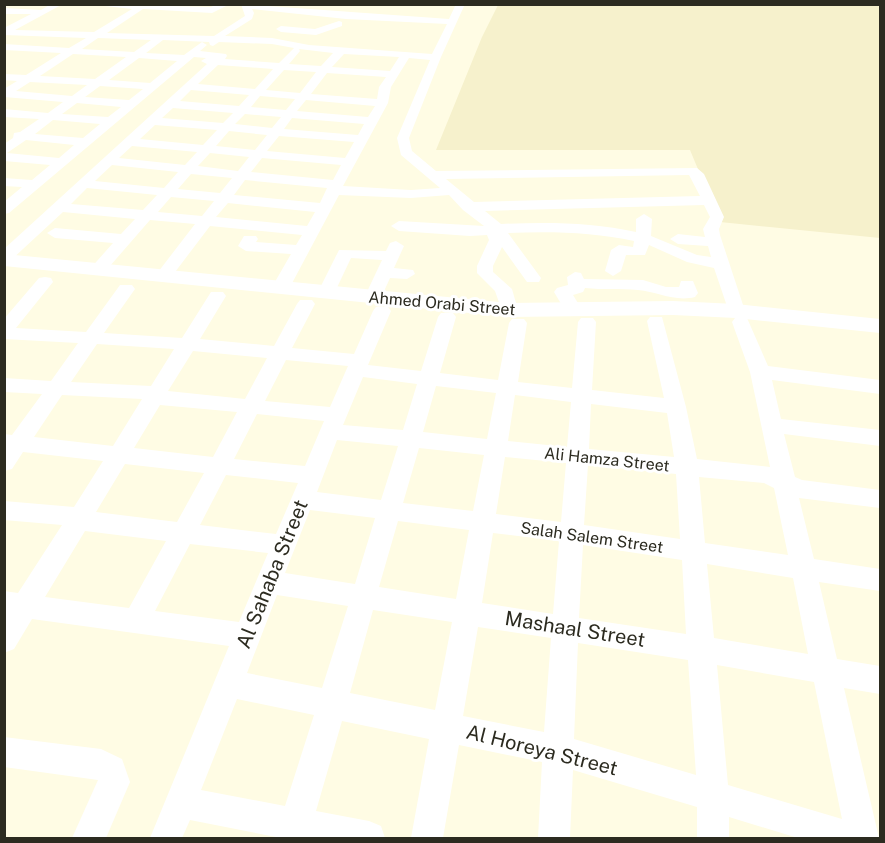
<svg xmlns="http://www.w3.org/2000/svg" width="885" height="843" font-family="'Public Sans',sans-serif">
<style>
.built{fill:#f6f1cc}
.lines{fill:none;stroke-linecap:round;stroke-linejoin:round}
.minor{fill:#fff;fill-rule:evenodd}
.tertiary{fill:#fff;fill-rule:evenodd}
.labels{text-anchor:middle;stroke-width:6;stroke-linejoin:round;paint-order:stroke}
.street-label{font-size:16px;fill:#2c2b20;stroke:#fff}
.near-street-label{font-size:20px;fill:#2c2b20;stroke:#fff}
</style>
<rect width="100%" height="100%" fill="#fffce4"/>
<polygon class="built" points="498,5 880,5 880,238 720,222 690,150 436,150 482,37"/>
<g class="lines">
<g class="minor">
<path d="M51 4H63L15 30 94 32 132 9 87 4 211 7 217 4H230L212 13 143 9 107 33 214 36 245 16 241 4 449 19 456 4H465L441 57 409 138 412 151 436 171 697 168 704 174 724 217 719 229 720 235 745 311 742 315H730L714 268 687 262 649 245 645 255H626L621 271 613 276 605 271 611 250 619 245 633 247 634 241C594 232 549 231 508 233L541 278 539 282H527L502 247 493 266V272L512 289 518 310 515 314H503L495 291 477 273V266L489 240 487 235 470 236 399 231 391 226 399 221 484 226 463 210 449 195 411 198 339 195 290 287 287 291H275L272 287 291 254 246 251 238 246 244 236H256L258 239 256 242 296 245 302 235 210 226 169 280 163 281 155 276 195 224 150 220 103 274 97 275 89 270 113 243 55 238 47 233 55 228 121 234 135 219 63 212 10 261 4 263V249L207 64 201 61 206 58 194 57 9 213 4 214V202L22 187 4 186V178L32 180 50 165 4 161V144L13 138 14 133 20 132 39 119 4 117V109L48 113 63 102 4 97V89L17 81 4 80V74L26 75 61 53 4 50V44L69 48 86 38 4 35V28L31 14H4V8L41 10ZM252 9 346 19 447 24 432 54 309 45 272 38 225 36 252 19 254 13ZM98 38 151 40 134 52 82 49ZM163 40 209 42 210 45 213 46 219 42 272 44 294 48 279 63 225 59 227 56 226 54 200 51 207 45 202 42 184 55 146 53ZM299 49 333 53 321 66 289 64 300 51ZM73 54 126 57 95 79 40 76ZM344 54 399 57 390 71 332 67ZM139 58 177 61 150 83 109 80ZM409 58 430 60 397 138 401 155 440 188 411 190 343 186 388 103 391 87ZM218 65 273 69 255 89 198 84ZM284 70 316 72 300 93 266 90ZM327 73 386 77 379 87 377 99 311 94ZM30 82 87 85 72 96 16 91ZM100 86 143 89 129 100 85 97ZM191 90 249 95 239 106 180 101ZM260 96 295 99 286 110 251 107ZM306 100 375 106 368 117 297 111ZM77 103 121 107 108 117 62 114ZM173 108 233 113 223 123 162 118ZM245 114 281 117 272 128 235 124ZM292 118 364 124 358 135 284 129ZM53 120 100 124 83 138 35 134ZM155 125 217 130 203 145 140 139ZM229 131 267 135 255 150 216 146ZM279 136 354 142 345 158 267 151ZM26 140 74 145 59 158 7 153ZM132 146 197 152 185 165 119 158ZM210 153 249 157 238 171 198 166ZM262 158 341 165 333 180 251 172ZM112 165 178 172 164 188 95 181ZM191 174 232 178 220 193 178 189ZM689 175 700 196 474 202 446 179ZM245 180 327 188 320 203 234 195ZM87 188 157 195 143 210 71 204ZM171 197 214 201 202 216 158 212ZM228 203 315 212 307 226 216 217ZM704 205 710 217 703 229 705 237 678 234 670 239 678 244 708 246 711 257 697 255 651 236 652 219 644 214 636 219V232C592 222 545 222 501 224L485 211Z"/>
<polygon points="339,21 342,22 342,26 316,35 281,32 276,29 281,26 315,29"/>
<polygon points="396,241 404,246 394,268 413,270 415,274 407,279 390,278 380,300 368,300 365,296 382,260 351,258 333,296 321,296 318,292 339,250 386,251 390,243"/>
<path d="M575 272 581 273 584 279 643 280 666 287H679L681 281H693L698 293 695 297C675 302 658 292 638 290 621 288 603 290 585 288L583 292 573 295 581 308 578 312H566L554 292 557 288 568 285 567 277Z"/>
<path d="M45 277 51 278 53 282 16 328 86 332 120 285H132L135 289 104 333 182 338 211 292H223L226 296 200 339 274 346 297 304 300 300H312L315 304 292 348 354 354 373 311 376 307H388L391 311 368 365 421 371 438 317 441 313H453L456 317 440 373 498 380 509 323 512 319H524L527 323 518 382 572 388 578 322 581 318H593L596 322 592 390 664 398 647 321 650 317H662L686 407 697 459 770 467 750 372 732 322 735 318H747L768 366 880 380V394L772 380 781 419 880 430V446L784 434 795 477 802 480 880 490V508L799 498 814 559 880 569V591L819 582 837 659 880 666V694L844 688 879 838H798L729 817V838H697V807L573 770 570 838H538L542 762 459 745 443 838H411L429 739 342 721 316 811 369 821 381 826 385 838H276V837L190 820 182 838H150L229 646 32 619 14 649 4 653V591L18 593 62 525 4 520V501L74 507 103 461 23 452 12 469 4 471V434L12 435 42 394 4 392V378L51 381 78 343 4 339V319L39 278ZM97 344 174 349 151 386 71 382ZM193 351 267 358 245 399 168 391ZM286 360 348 366 330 407 265 401ZM363 377 417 384 403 430 343 425ZM436 386 496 393 487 439 423 432ZM62 395 142 399 113 446 34 437ZM515 395 571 402 567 447 508 441ZM591 404 667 413 674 457 589 449ZM160 405 237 412 213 457 134 448ZM257 414 324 421 305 466 234 459ZM337 440 398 446 381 500 317 492ZM419 448 484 455 473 511 403 503ZM505 457 566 463 561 522 496 514ZM125 464 204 473 177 522 96 512ZM588 465 676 474 680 539 584 525ZM226 475 298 483 276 534 200 525ZM699 477 764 483 774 488 788 555 705 543ZM310 510 375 518 355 584 285 573ZM398 521 469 530 456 599 379 587ZM85 531 166 541 129 608 45 597ZM493 533 559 541 553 614 482 603ZM190 544 268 553 239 622 155 611ZM583 545 682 560 686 634 579 618ZM707 564 793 578 808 654 714 638ZM277 595 348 606 322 688 247 673ZM373 610 452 622 435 710 350 693ZM478 627 551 638 544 732 463 716ZM578 643 688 660 696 775 574 739ZM717 665 814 682 842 819 728 785ZM237 699 314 715 285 806 201 790Z"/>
<polygon points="4,737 101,749 122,759 130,782 106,838 72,838 98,780 4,767"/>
</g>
<polygon class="tertiary" points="4,254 509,303 673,301 736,304 880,319 880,333 736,318 673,315 509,317 4,266"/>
</g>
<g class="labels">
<g class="street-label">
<text transform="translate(442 303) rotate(5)" y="6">Ahmed Orabi Street</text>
<text transform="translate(607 459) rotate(6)" y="6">Ali Hamza Street</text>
<text transform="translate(592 537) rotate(8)" y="6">Salah Salem Street</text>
</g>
<g class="near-street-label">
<text transform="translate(272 574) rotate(-68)" y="7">Al Sahaba Street</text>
<text transform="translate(575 629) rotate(9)" y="7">Mashaal Street</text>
<text transform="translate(542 750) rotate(14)" y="7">Al Horeya Street</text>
</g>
</g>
<rect width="885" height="843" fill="none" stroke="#2c2b20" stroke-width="12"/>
</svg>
